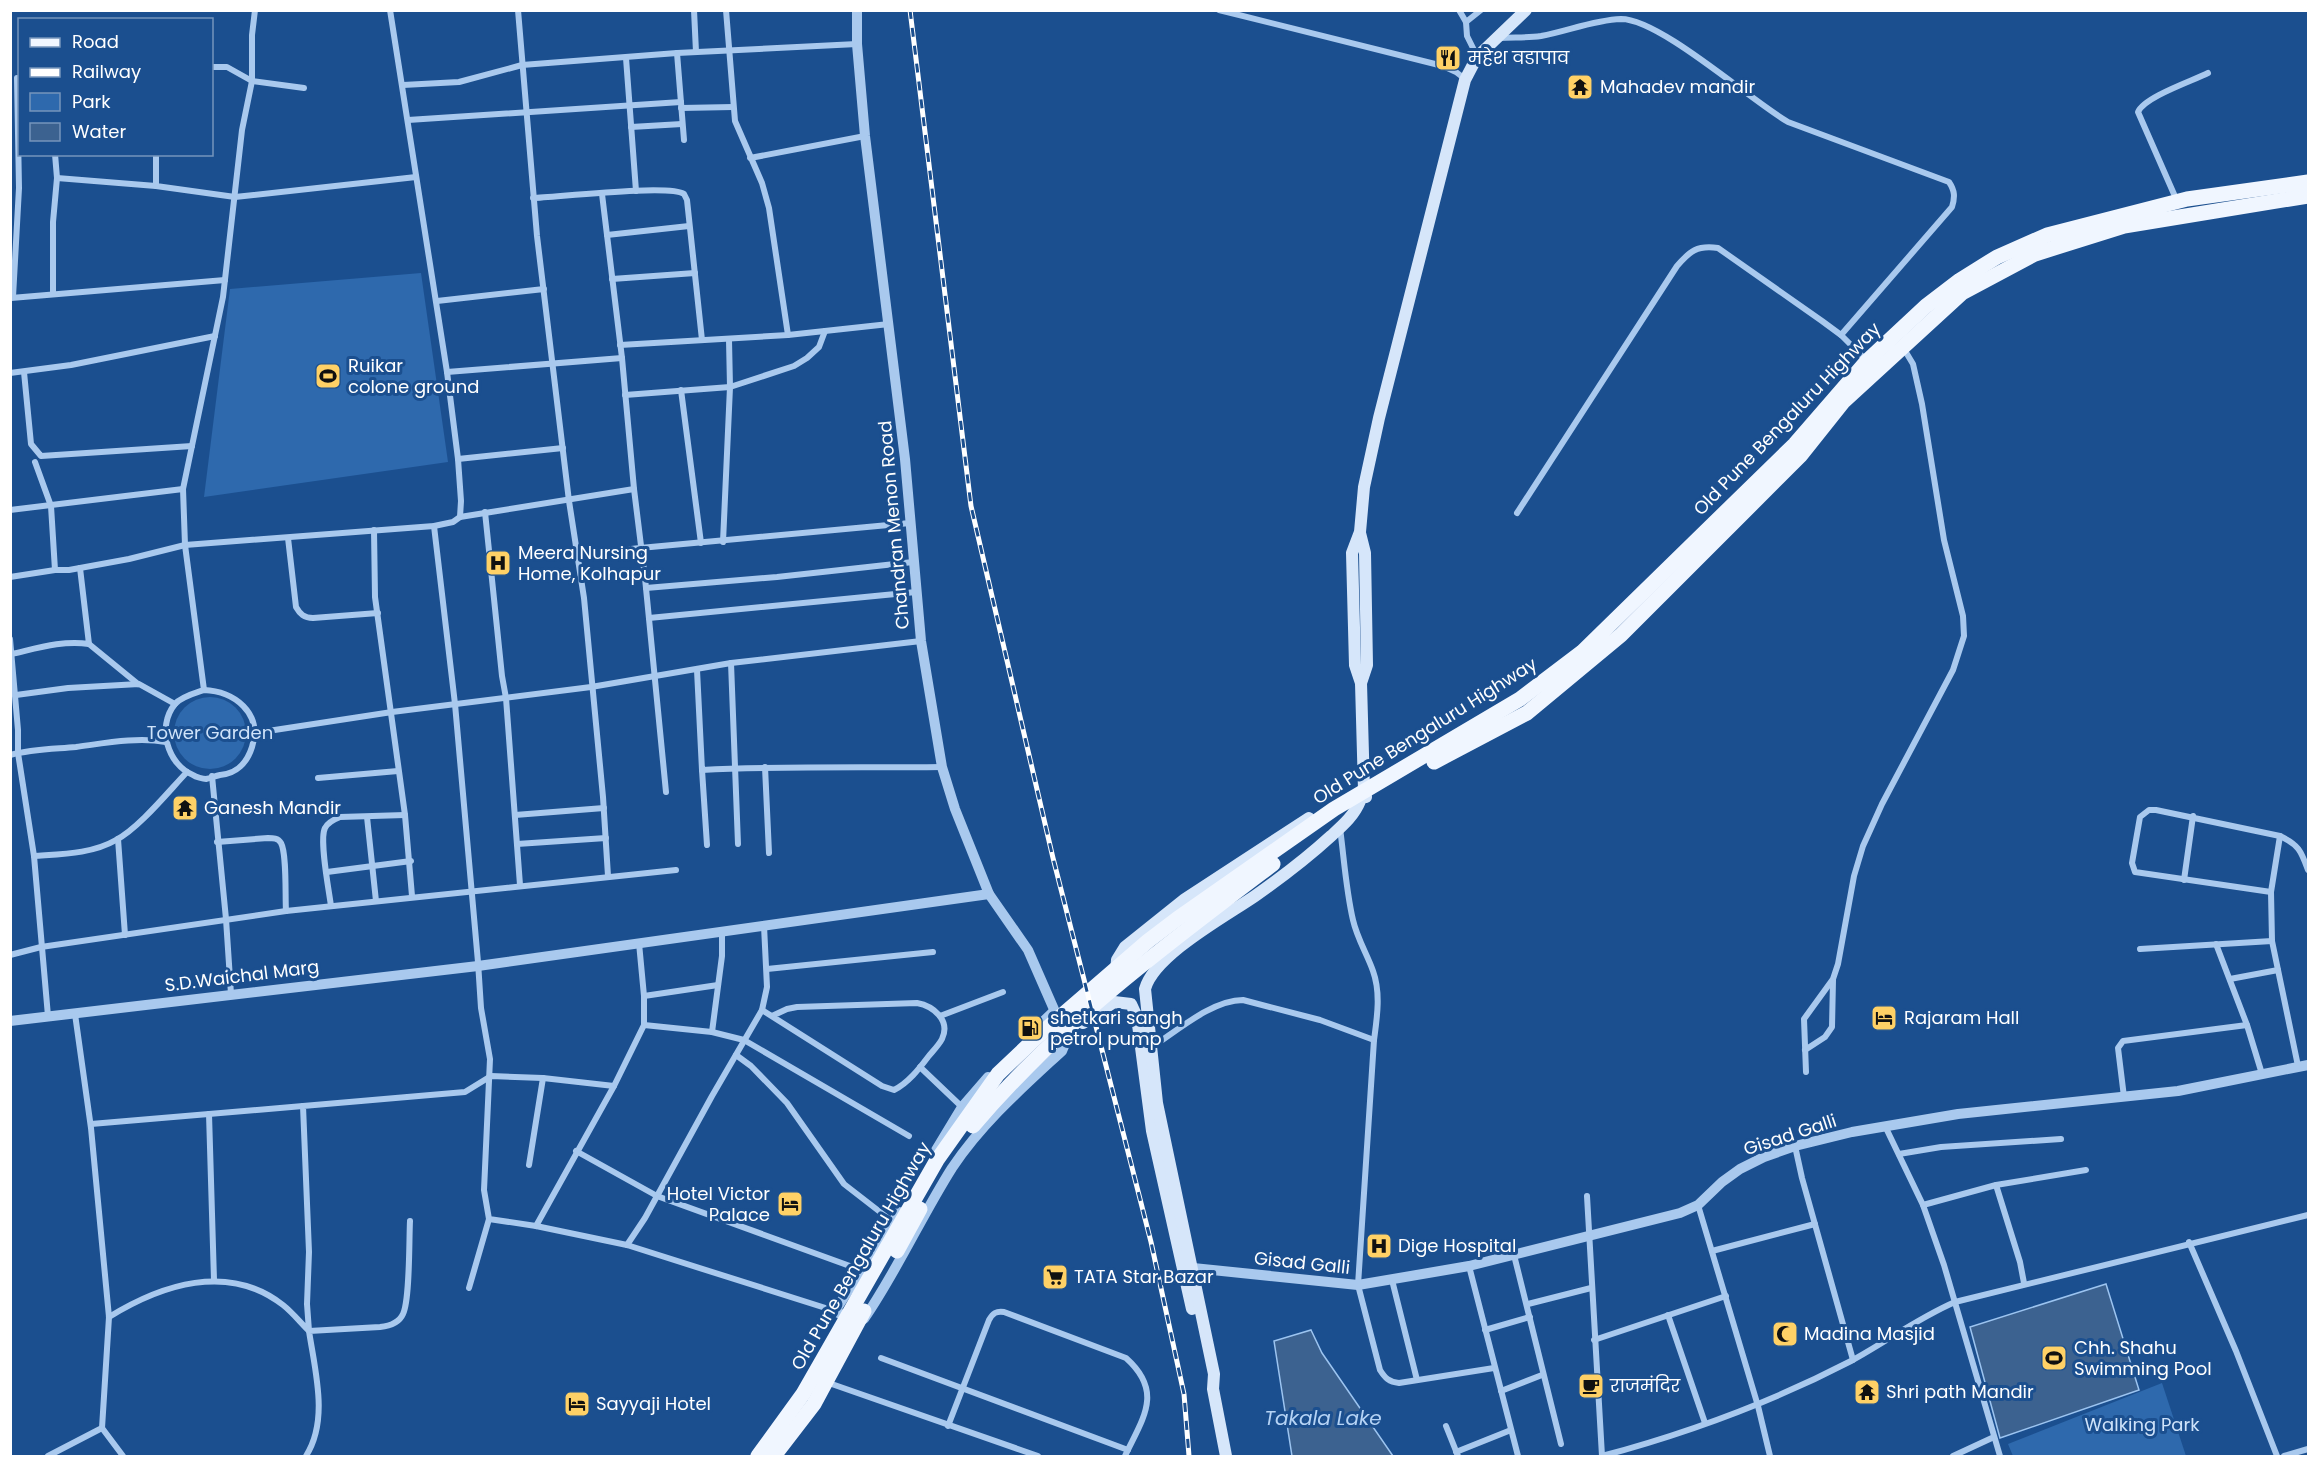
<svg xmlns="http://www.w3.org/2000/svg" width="2319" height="1467" font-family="Poppins,'Noto Sans Devanagari',sans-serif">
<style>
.green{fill:#2e69ad}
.water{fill:#3c6290;stroke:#9cc4f0;stroke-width:1.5}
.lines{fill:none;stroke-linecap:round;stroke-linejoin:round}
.minor{stroke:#a9c9ee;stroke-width:6}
.tertiary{stroke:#a9c9ee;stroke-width:10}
.secondary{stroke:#d6e6fa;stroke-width:12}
.primary{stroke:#f0f6ff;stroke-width:15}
.rail-casing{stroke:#fff;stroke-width:5}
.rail{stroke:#1b4f8f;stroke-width:3;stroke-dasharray:9;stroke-linecap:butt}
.labels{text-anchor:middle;stroke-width:6;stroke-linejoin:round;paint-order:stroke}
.poi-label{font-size:18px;fill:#fff;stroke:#1b4f8f;text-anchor:start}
.street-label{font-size:18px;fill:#fff;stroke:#1b4f8f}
.park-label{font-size:18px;fill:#cfe3fa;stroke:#1b4f8f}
.water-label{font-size:20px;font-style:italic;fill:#b5d3f5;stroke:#1b4f8f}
</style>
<rect width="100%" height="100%" fill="#1b4f8f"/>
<g class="green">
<polygon points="421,273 448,462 204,497 230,289"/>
<circle cx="210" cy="733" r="36"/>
<polygon points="2162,1383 2186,1456 2013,1456 2008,1444"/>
</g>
<g class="water">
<polygon points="2106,1284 2139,1390 2000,1438 1970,1327"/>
<polygon points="1311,1330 1322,1353 1393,1456 1292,1456 1274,1341"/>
</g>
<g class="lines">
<g class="minor">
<polyline points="518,10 537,236 569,501 584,598 603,797 608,876"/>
<polyline points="694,10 696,52"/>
<polyline points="726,10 735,121 762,183 769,208 788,335"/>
<polyline points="1219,10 1443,66 1456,72 1465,79"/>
<polyline points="1459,10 1466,22 1467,36 1477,56"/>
<polyline points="1466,22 1481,10"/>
<path d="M1499 38C1513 37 1527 38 1541 36 1568 31 1594 20 1621 19 1660 19 1750 100 1788 122L1949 182C1955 191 1955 197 1952 207L1841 335"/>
<polyline points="677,53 684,140"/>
<polyline points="626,58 636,191"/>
<polyline points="212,67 227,67 252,81 304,88"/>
<polyline points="403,85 459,82 522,65 677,53 857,44"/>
<polyline points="681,108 733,107"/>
<polyline points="408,120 681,102"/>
<polyline points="631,127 682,124"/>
<polyline points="55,154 57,178"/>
<polyline points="156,154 156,186 235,197 416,177"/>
<polyline points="750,158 865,136"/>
<polyline points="602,194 622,358 634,489"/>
<path d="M533 198C558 197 670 184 684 194L687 200 702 340"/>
<path d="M2177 201 2138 112C2144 97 2192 81 2208 73"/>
<polyline points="607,235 689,226"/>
<polyline points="612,279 695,273"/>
<polyline points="53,294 53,222 57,178 156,186"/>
<polyline points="13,297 19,188 17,78"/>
<polyline points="11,298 225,280"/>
<polyline points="437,301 544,289"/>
<polyline points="620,345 788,335 889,324"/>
<polyline points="24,372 31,444 41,456 192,446"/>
<polyline points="447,372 622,358"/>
<polyline points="10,373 71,365 215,336"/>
<polyline points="681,390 701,543"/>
<polyline points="625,395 730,387 794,366 807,358 819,347 825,331"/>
<polyline points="458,459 563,448"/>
<polyline points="35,462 51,506 55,570"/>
<polyline points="10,510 183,489"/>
<polyline points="485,512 502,676 506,698 520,885"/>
<path d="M1517 513 1677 266C1690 251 1697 245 1718 248L1822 321 1841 335 1867 361"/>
<polyline points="460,517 634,489 645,578 666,792"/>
<polyline points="434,526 455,704 478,962 481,1008 490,1059 484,1190 489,1219 536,1226 627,1245 835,1311"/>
<polyline points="374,530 375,597 405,815 412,896"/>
<path d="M288 538 296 607C300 614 304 618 313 618L378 613"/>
<polyline points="723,542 730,387 729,340"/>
<polyline points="578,555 640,548 910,523"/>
<polyline points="10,577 55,570 69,570 129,559 185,545 434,526 453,522 460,517 461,501 458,459 447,372 390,10"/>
<polyline points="646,588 777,577 913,562"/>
<polyline points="649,618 916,592"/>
<polyline points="10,639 18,730 18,753 34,856 48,1016"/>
<polyline points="89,644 138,684"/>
<path d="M12 654C38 648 63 640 89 644L80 568"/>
<polyline points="731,663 738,844"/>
<path d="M697 670 702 770C782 766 862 768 942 767"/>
<polyline points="204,690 185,545 183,489 223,297 242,130 252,81 252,35 255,10"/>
<path d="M204 690C234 691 263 713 252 747 247 763 236 774 220 775 215 776 211 778 206 779 203 779 196 777 193 775 168 765 156 727 175 704 181 697 195 693 204 690Z"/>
<polyline points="16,695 68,688 139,684 175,704"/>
<polyline points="254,731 268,731 392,712 591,687 731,663 921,641"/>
<path d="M10 755C32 749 54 749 76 747 106 743 137 737 166 742"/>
<polyline points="765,767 769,853"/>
<polyline points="702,770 707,845"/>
<polyline points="212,776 226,919 231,994"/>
<polyline points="318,778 398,771"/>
<polyline points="515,815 604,808"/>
<polyline points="367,817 376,901"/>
<path d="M1340 828C1344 858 1346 890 1353 920 1357 938 1367 954 1373 971 1381 993 1377 1018 1374 1040L1358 1285 1380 1370C1385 1378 1389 1382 1399 1383L1494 1368"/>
<polyline points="2280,836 2271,892 2272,941 2298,1066"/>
<polyline points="118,839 125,935"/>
<path d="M217 842 268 838C273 838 278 838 281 843 287 854 285 897 286 911"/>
<polyline points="517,844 606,838"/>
<path d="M34 856C61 854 92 854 116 840 139 828 168 792 187 772"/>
<polyline points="327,872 411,861"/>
<polyline points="2184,880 2193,816"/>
<path d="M2271 892 2135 872 2132 863 2140 817 2149 810H2156L2280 836C2299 845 2301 851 2308 870"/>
<path d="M331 906C329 891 319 839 325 828 328 822 335 819 340 817L405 815"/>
<polyline points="2216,944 2247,1025 2262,1074"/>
<polyline points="2140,949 2272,941"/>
<polyline points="10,955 41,947 286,911 676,870"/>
<polyline points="767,969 933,952"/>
<polyline points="2230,979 2278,970"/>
<polyline points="644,996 718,985"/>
<path d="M762 1010 882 1086 894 1090C908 1083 919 1069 928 1057 932 1052 939 1045 942 1039 951 1020 933 1006 917 1003L797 1007 787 1009 772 1016"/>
<polyline points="940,1016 1003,992"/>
<polyline points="644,1025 712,1032 744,1040 909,1136"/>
<polyline points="712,1032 722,956 722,932"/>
<path d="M1152 1047C1177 1031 1212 1000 1243 1000L1320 1020 1374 1040"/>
<polyline points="1805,1050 1825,1037 1832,1027 1833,980"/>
<polyline points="736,1055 751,1066 787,1103 844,1184 893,1222"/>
<polyline points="920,1067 962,1107"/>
<polyline points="1806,1072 1804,1019 1833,979 1838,964 1854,876 1863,846 1882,804 1953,670 1964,636 1963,616 1944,540 1922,404 1913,364 1904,349"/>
<polyline points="2124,1097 2118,1048 2123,1041 2247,1025"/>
<polyline points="209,1114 214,1280"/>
<polyline points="91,1124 303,1106"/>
<polyline points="1885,1126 1923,1205 1944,1265 2000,1456"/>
<polyline points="1795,1146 1802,1178 1853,1360"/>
<polyline points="576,1151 657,1196 861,1270"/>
<polyline points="1899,1154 1941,1147 2061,1139"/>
<polyline points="529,1165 543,1078"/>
<polyline points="1996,1185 2020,1262 2024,1283"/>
<polyline points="1587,1196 1602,1456"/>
<polyline points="1698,1205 1758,1406 1770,1456"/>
<polyline points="1923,1205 1996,1185 2086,1170"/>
<polyline points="536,1226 614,1086 644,1025 644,996 639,943"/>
<polyline points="2189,1242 2236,1351 2277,1456"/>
<polyline points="627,1245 645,1218 712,1096 762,1010 767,987 764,926"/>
<polyline points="1712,1251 1815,1224"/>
<polyline points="1514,1255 1561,1444"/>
<polyline points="1469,1266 1518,1456"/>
<polyline points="1392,1280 1417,1380"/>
<polyline points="469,1288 489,1219"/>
<polyline points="1528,1304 1591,1288"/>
<polyline points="1668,1315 1705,1423"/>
<path d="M109 1317C161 1285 228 1262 283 1305 292 1312 300 1322 309 1331L307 1304 309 1252 303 1106 465 1092 491 1076 543 1078 614 1086"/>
<polyline points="1485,1330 1530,1317"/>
<polyline points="1594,1340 1726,1296"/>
<polyline points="881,1358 1128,1450"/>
<polyline points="826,1382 1038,1456"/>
<polyline points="1501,1391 1542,1375"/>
<path d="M948 1426 989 1320C993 1313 996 1311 1004 1312L1126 1358C1164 1392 1143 1418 1125 1456"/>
<polyline points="1446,1426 1458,1456"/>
<polyline points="102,1428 123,1456"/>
<polyline points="1456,1452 1511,1430"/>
<polyline points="48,1456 102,1428 109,1317 91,1128 75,1014"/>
<path d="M306 1456C329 1420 315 1371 309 1331L380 1327C390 1326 399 1323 403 1314 410 1300 409 1239 410 1221"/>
<path d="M1602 1456C1688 1433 1772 1402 1851 1361 1886 1342 1918 1318 1955 1302L2308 1215"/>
<polyline points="1953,1456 1994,1437"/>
<polyline points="2284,1456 2308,1449"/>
</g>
<g class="tertiary">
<path d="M857 10V44L865 136 905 459 921 641 942 767 955 809 989 894 1028 950 1067 1039 1062 1051C1022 1088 982 1123 952 1168 921 1217 897 1271 864 1319"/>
<polyline points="10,1021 478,966 989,894"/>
<polyline points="1030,1034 1054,1011"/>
<polyline points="936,1150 962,1107 988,1077"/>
<polyline points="1193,1268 1358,1285 1469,1266 1680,1213 1698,1205 1722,1182 1740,1169 1764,1157 1795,1146 1852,1132 1958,1114 2178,1091 2308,1065"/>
<polyline points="848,1318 835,1311 899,1212"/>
</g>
<g class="secondary">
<polyline points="1360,533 1365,553 1367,665 1361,683"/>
<polyline points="1366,797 1364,790 1361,683 1355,665 1352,553 1360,532 1364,487 1379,418 1465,80 1477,57 1526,10"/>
<polyline points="1116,972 1117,960 1125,947 1185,899 1309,818"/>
<polyline points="1083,1023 1114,1002 1131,1004 1137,1017 1152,1131 1192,1309"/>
<path d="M1226 1456 1213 1389 1214 1374 1157 1103 1145 989C1154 955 1226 916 1255 896 1282 877 1307 858 1331 836 1342 826 1354 816 1360 801"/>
</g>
<g class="primary">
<polyline points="1434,762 1527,713 1621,635 1800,456 1843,402 1962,293 2035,254 2124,226 2308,196"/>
<path d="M973 1126C1059 1024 1167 944 1273 864"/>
<polyline points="897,1251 920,1209"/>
<polyline points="758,1456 803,1394 937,1160 998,1074 1038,1036 1148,941 1177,919 1334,809 1520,699 1582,652 1795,444 1867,361 1926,306 1960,280 1997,257 2047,235 2187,199 2308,182"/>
<polyline points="774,1456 814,1404 864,1311"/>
</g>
<g class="rail-casing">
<polyline id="rail" points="910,10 971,506 1053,858 1151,1242 1184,1394 1189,1456"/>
</g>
<use href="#rail" class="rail"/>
</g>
<defs>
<g id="restaurant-square" transform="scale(1.35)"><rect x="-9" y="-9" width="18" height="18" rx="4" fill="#ffd166" stroke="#1b4f8f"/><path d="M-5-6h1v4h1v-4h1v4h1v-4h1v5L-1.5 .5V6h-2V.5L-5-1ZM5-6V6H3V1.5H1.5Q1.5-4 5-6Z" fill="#111"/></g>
<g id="temple-square" transform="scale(1.35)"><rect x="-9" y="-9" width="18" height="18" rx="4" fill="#ffd166" stroke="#1b4f8f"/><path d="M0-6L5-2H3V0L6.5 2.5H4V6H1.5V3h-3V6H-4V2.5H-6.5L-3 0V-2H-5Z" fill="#111"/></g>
<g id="stadium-square" transform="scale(1.35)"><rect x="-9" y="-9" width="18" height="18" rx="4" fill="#ffd166" stroke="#1b4f8f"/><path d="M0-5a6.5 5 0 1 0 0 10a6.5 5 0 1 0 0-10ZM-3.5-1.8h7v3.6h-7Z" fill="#111"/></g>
<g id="hospital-square" transform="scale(1.35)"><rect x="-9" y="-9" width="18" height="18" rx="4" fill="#ffd166" stroke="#1b4f8f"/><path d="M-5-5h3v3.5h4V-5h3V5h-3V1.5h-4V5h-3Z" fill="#111"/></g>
<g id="hotel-square" transform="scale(1.35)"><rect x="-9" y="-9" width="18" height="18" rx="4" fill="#ffd166" stroke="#1b4f8f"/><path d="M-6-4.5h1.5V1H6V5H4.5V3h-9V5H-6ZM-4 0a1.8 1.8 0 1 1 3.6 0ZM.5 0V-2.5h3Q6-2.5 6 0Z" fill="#111"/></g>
<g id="fuel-square" transform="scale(1.35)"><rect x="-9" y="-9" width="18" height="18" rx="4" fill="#ffd166" stroke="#1b4f8f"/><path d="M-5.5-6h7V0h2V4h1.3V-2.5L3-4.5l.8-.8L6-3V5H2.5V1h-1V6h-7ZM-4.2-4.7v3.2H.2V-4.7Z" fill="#111"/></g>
<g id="supermarket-square" transform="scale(1.35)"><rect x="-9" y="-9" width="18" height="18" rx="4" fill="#ffd166" stroke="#1b4f8f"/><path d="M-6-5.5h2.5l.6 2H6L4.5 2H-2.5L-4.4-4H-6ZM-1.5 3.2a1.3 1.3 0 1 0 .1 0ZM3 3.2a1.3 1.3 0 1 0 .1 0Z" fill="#111"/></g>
<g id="mosque-square" transform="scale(1.35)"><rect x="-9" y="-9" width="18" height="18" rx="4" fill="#ffd166" stroke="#1b4f8f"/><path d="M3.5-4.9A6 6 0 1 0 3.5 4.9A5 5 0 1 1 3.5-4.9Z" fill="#111"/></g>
<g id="cafe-square" transform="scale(1.35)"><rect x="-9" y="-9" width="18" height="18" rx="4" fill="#ffd166" stroke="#1b4f8f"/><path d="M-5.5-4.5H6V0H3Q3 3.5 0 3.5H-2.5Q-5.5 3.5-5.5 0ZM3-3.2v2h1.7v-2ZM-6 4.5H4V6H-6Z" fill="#111"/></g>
</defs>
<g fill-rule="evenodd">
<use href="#restaurant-square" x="1448" y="58"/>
<use href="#temple-square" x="1580" y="87"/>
<use href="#stadium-square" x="328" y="376"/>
<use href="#hospital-square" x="498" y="563"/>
<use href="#temple-square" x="185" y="808"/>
<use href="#hotel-square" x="1884" y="1018"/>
<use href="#fuel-square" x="1030" y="1028"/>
<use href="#hotel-square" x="790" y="1204"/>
<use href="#hospital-square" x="1379" y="1246"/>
<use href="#supermarket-square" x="1055" y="1277"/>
<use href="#mosque-square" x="1785" y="1334"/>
<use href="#stadium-square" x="2054" y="1358"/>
<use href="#cafe-square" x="1591" y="1386"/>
<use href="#temple-square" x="1867" y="1392"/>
<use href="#hotel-square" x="577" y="1404"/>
</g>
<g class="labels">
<g class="poi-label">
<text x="1468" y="64">महेश वडापाव</text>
<text x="1600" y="93">Mahadev mandir</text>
<text x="348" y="372">Ruikar<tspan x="348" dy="21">colone ground</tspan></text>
<text x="518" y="559">Meera Nursing<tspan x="518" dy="21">Home, Kolhapur</tspan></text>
<text x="204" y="814">Ganesh Mandir</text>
<text x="1050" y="1024">shetkari sangh<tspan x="1050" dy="21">petrol pump</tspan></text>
<text x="1904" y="1024">Rajaram Hall</text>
<text x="770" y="1200" text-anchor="end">Hotel Victor<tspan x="770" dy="21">Palace</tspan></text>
<text x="1398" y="1252">Dige Hospital</text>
<text x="1074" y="1283">TATA Star Bazar</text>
<text x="1804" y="1340">Madina Masjid</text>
<text x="2074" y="1354">Chh. Shahu<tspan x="2074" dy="21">Swimming Pool</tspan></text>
<text x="1610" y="1392">राजमंदिर</text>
<text x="1886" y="1398">Shri path Mandir</text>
<text x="596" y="1410">Sayyaji Hotel</text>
</g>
<g class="street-label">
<text transform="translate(1787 419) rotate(-46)" y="6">Old Pune Bengaluru Highway</text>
<text transform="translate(894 525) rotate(-95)" y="6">Chandran Menon Road</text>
<text transform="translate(1425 731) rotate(-32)" y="6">Old Pune Bengaluru Highway</text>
<text transform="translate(242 976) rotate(-7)" y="6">S.D.Waichal Marg</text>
<text transform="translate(1790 1135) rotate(-18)" y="6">Gisad Galli</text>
<text transform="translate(861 1256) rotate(-60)" y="6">Old Pune Bengaluru Highway</text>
<text transform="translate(1302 1263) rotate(6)" y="6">Gisad Galli</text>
</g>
<g class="park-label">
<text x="210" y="739">Tower Garden</text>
<text x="2142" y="1431">Walking Park</text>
</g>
<g class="water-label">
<text x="1323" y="1425">Takala Lake</text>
</g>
</g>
<rect width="2319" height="1467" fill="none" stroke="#ffffff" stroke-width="24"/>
<rect x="18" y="18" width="195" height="138" fill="#1b4f8f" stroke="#7695bc" stroke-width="1.5"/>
<rect x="30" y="38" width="30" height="9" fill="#f0f6ff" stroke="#7695bc" stroke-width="1.5"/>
<text x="72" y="48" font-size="18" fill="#ffffff">Road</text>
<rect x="30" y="68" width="30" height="9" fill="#ffffff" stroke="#7695bc" stroke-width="1.5"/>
<text x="72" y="78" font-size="18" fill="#ffffff">Railway</text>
<rect x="30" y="93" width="30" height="18" fill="#2e69ad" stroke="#7695bc" stroke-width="1.5"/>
<text x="72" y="108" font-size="18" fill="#ffffff">Park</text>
<rect x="30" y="123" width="30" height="18" fill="#3c6290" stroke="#7695bc" stroke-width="1.5"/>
<text x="72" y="138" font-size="18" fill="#ffffff">Water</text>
</svg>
